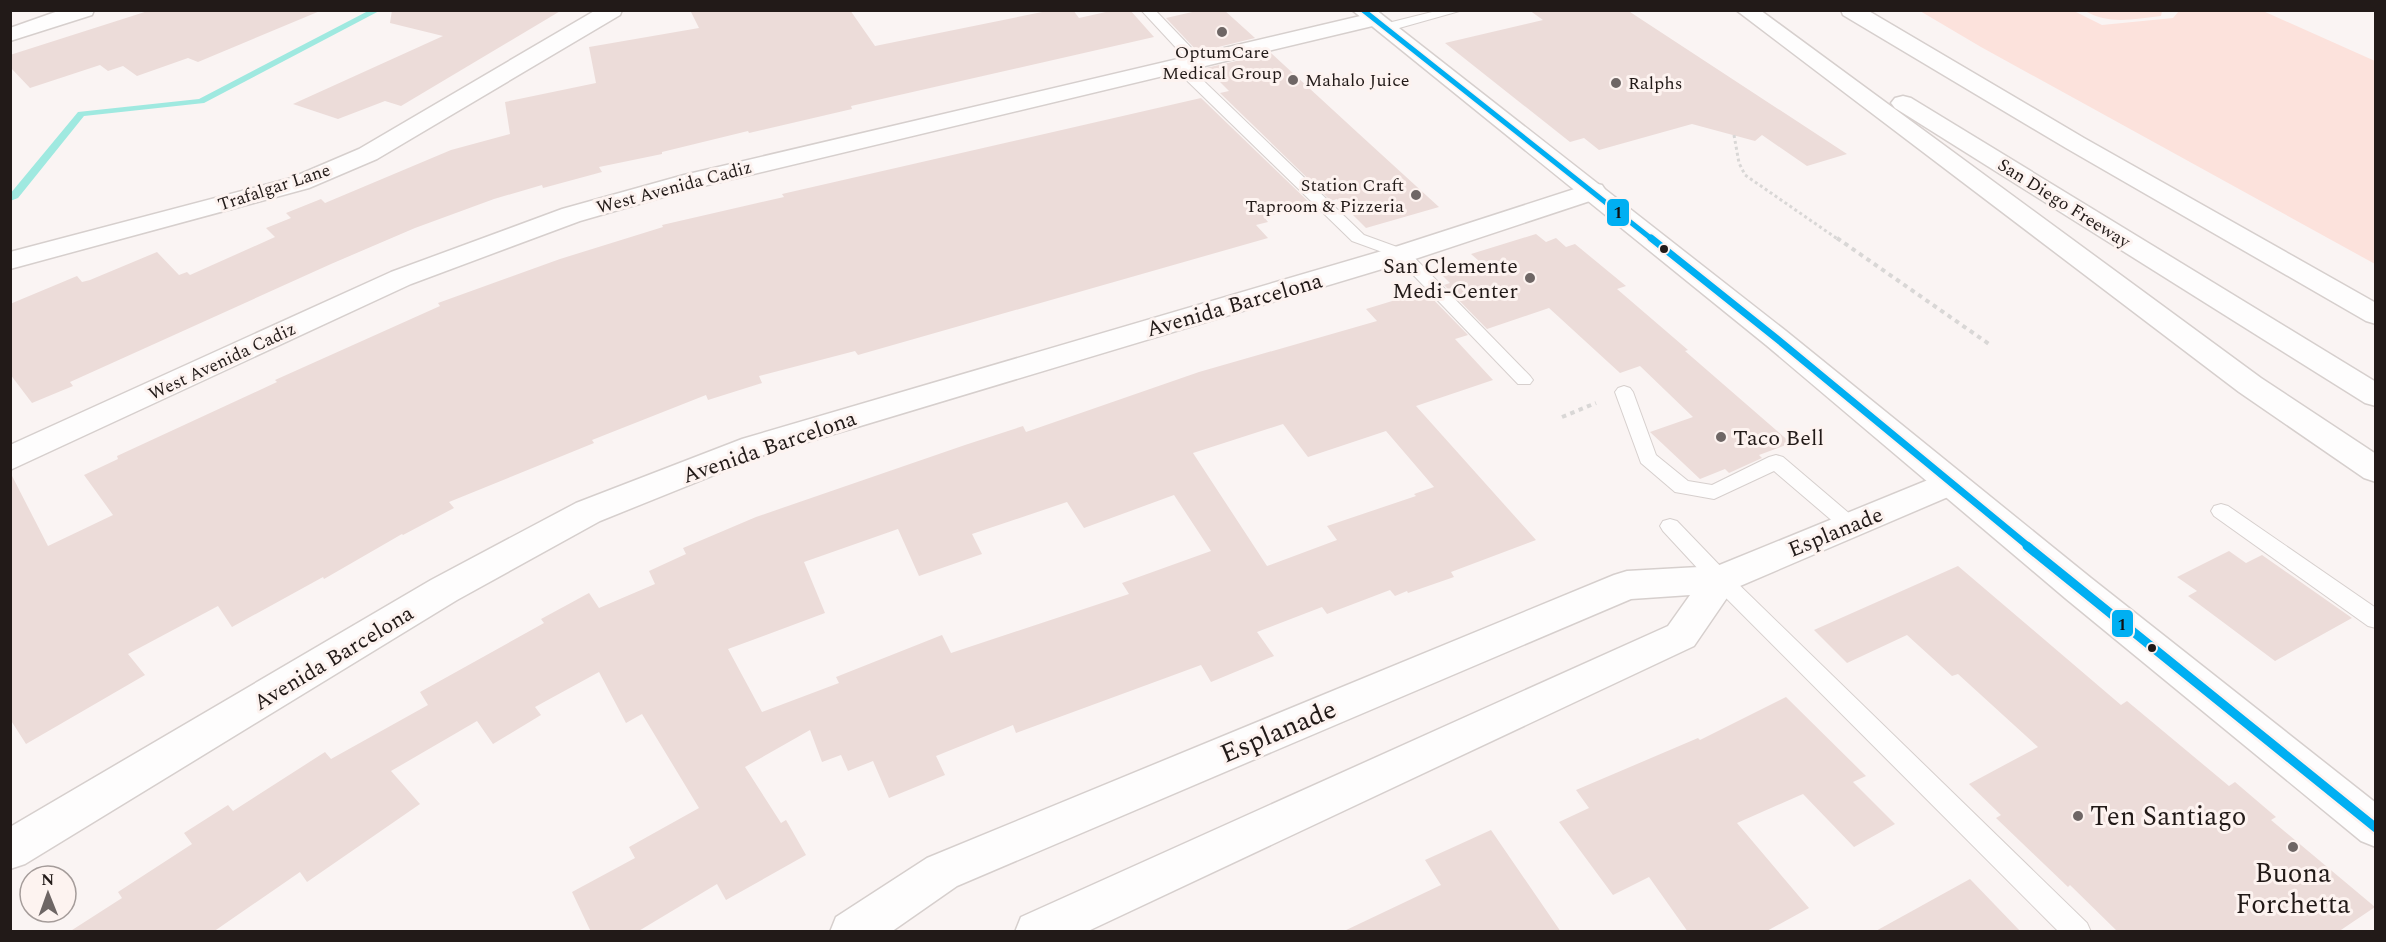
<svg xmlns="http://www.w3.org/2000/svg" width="2386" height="942" font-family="Spectral,serif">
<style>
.green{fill:#fce2dc}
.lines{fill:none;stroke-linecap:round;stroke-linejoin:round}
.stream{fill:#9fe9e0;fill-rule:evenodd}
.building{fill:#ecdcd9;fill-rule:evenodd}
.service-casing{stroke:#d6cfcd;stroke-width:2}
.minor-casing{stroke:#d6cfcd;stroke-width:3}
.tertiary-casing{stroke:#d6cfcd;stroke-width:3}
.primary-casing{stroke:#d6cfcd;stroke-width:3}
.motorway-casing{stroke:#d6cfcd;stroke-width:3}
.path-far1{stroke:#d9d7d6;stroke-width:3;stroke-dasharray:3 3;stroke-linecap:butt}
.path{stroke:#d9d7d6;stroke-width:4;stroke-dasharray:4.5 4.5;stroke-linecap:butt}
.service{fill:#fefdfd;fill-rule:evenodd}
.minor{fill:#fefdfd;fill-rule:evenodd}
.tertiary{fill:#fefdfd;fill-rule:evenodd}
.primary{fill:#fefdfd;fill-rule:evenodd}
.motorway{fill:#fefdfd;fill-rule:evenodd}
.bus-1-far2-casing{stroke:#fdf3f0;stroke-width:8}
.bus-1-far1-casing{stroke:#fdf3f0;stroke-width:11}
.bus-1-casing{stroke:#fdf3f0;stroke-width:14}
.bus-1-far2{stroke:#00aff2;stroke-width:5}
.bus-1-far1{stroke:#00aff2;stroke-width:7}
.bus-1{stroke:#00aff2;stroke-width:9}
.poi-dot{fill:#6e6665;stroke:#fdf3f0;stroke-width:2}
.bus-dot{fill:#221a18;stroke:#fdf3f0;stroke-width:2}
.labels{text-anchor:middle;stroke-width:6;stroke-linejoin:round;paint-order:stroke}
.far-poi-label{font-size:18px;fill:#221a18;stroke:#fdf3f0;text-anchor:start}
.far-street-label{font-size:18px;fill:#221a18;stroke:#fdf3f0}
.poi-label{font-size:22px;fill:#221a18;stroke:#fdf3f0;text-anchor:end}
.street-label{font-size:22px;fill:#221a18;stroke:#fdf3f0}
.near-street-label{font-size:27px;fill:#221a18;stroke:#fdf3f0}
.near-poi-label{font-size:27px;fill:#221a18;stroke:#fdf3f0;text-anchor:start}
.line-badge{stroke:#fdf3f0;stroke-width:2}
.pale-badge-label{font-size:16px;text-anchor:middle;font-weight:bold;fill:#111}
</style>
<rect width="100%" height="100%" fill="#faf4f3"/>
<g class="green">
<polygon points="1920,11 2074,11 2102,25 2173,18 2179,11 2263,11 2375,61 2375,264 1981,47"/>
<path d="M2085 11 2162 10V11L2161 16C2134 19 2109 25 2085 11Z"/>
</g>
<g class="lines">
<polygon class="stream" points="370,10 381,10 204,103 84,116 18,198 10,201 10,194 78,112 199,99"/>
</g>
<g class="building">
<polygon points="151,10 320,10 320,11 198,62 188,58 137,76 123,66 108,71 100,65 30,88 10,67 10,55"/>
<polygon points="392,10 562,10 401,106 385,101 338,119 293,104 443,36 390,23"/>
<polygon points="690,10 850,10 875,46 1052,10 1073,10 1079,18 1115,10 1130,10 1154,37 851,106 852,109 749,133 748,131 662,152 662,154 599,167 602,172 543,188 542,185 494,199 415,228 331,264 70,382 73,386 32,403 10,374 10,304 77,276 82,282 90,280 157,252 179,275 187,272 190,275 275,237 266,228 291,218 286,213 321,199 325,203 451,150 510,134 505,102 596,83 589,47 699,28"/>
<polygon points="1201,10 1224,10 1255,38 1198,52 1166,18"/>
<polygon points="1529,10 1627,10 1847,154 1807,166 1762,135 1755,141 1692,124 1599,150 1584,138 1570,142 1445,43 1543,20"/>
<polygon points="1271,53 1358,133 1439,207 1366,228 1337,199 1331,201 1220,93 1229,91 1206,68"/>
<polygon points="1201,98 1312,205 1264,217 1268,222 1256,225 1268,238 858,355 855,351 759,376 762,383 708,400 706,395 592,440 594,443 449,502 454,508 403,535 402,534 324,579 323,577 232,627 218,606 128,654 145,675 26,744 10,719 10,472 48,546 113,515 84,475 118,459 117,456 277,382 275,380 440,306 438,303 560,259 663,227 662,225 784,197 782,194"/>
<polygon points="1536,234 1546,242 1556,238 1566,247 1575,244 1626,286 1617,289 1688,350 1685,351 1791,443 1759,455 1762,458 1729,473 1725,469 1700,479 1650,432 1693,417 1640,366 1620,373 1549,308 1487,329 1444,285 1450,283 1440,273 1479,261 1471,254"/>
<path d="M1425 291 1468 335 1455 339 1493 380 1416 406 1536 540 1451 572 1454 577 1408 593 1407 591 1395 596 1390 590 1327 614 1322 607 1257 632 1274 656 1211 682 1201 665 1016 733 1013 725 936 756 945 775 889 798 873 761 848 771 841 755 822 762 810 730 745 767 781 823 786 820 806 855 726 900 717 884 637 932H591L572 892 635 858 629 847 699 808 642 714 626 723 599 672 535 707 541 715 493 744 477 721 391 771 420 804 307 882 300 872 213 932H69L122 898 118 892 192 844 184 833 228 805 233 811 325 752 331 759 428 705 420 692 544 623 541 619 589 593 599 608 655 584 649 571 686 554 683 548 756 517 965 445 1023 426 1026 432 1199 372 1377 321 1366 309ZM1283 424 1308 457 1386 431 1434 487 1414 494 1416 496 1327 526 1337 540 1267 566 1193 453ZM1174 495 1211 551 1122 583 1129 594 951 653 942 635 836 677 839 683 762 712 728 649 825 613 804 562 898 529 919 576 982 554 972 534 1067 502 1084 528Z"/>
<polygon points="2229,551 2246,563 2262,555 2352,618 2275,661 2188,596 2197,591 2177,577"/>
<polygon points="1958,566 2121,705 2127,701 2229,786 2235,782 2276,817 2271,820 2375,907 2338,932 2118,932 2070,885 2068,887 1996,818 2001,815 1969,784 2038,747 1958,674 1952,676 1907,635 1847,663 1814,630"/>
<polygon points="1786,697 1866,776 1853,782 1895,824 1854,847 1803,794 1737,823 1809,908 1765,932 1688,932 1649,877 1613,895 1559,822 1589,808 1576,790 1698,738 1700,740"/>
<polygon points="1491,830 1561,932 1342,932 1441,885 1425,860"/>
<polygon points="1970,879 2021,932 1874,932"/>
</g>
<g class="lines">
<g class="service-casing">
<g id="service">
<polygon points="1141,10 1155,10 1202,59 1204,62 1202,65 1192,65"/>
<polygon points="1440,10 1463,10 1385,32 1379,28 1380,25"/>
<polygon points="1180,62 1185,63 1364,235 1408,251 1530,376 1533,380 1530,384 1518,384 1396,257 1352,241 1175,69 1173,66 1175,63"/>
<polygon points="1624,386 1630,388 1633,392 1656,455 1688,481 1712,485 1769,457 1776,455 1783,457 1857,520 1860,525 1857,530 1850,532 1843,530 1774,471 1714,499 1675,492 1641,463 1615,392 1618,388"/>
<polygon points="2221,504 2228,506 2376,608 2376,628 2368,626 2214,516 2211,511 2214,506"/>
<polygon points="1670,519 1677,521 1727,573 2087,923 2091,932 2059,932 1713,585 1663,531 1660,526 1663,521"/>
</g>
</g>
<g class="minor-casing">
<g id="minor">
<polygon points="61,10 94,10 92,15 10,41 10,28"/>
<polygon points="596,10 622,10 620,15 377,159 309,188 10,269 10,252 291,178 359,149"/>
<polygon points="1373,13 1381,14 1384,19 1381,24 691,189 580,221 411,284 10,470 10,445 391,272 562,209 684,175"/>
<polygon points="1593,183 1602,185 1606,191 1602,197 1412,260 764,455 600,521 457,600 25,864 10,869 10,827 431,580 576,503 742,439 1392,248"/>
</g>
</g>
<g class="tertiary-casing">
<polygon id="tertiary" points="1950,471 1962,475 1967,483 1962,491 1733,589 1694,646 1086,932 1015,932 1021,917 1668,626 1690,595 1631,599 957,886 891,932 830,932 836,917 927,858 1614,575 1627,571 1717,566"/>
</g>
<g class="primary-casing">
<polygon id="primary" points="1352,10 1376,10 1786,331 2091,578 2376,803 2376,847 2361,841 2065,598 1766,345"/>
</g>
<g class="motorway-casing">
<g id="motorway">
<polygon points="1736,10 1760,10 2261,378 2376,454 2376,482 2364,478 2239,392"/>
<polygon points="1841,10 1867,10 2084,138 2376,303 2376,324 2366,321 2066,148 1843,15"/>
<polygon points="1903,96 1911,98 2376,382 2376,406 2365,403 1895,108 1891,103 1895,98"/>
</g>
</g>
<polyline class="path-far1" points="1734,135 1739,163 1745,175 1839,240"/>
<g class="path">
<polyline points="1837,238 1989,344"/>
<polyline points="1562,417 1596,403"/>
</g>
<use href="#service" class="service"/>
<use href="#minor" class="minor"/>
<use href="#tertiary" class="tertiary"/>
<use href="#primary" class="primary"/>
<use href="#motorway" class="motorway"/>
<g class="bus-1-far2-casing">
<polyline id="bus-1-far2" points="1363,10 1653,240"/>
</g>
<g class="bus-1-far1-casing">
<polyline id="bus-1-far1" points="1651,238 1776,338 2029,547"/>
</g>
<g class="bus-1-casing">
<polyline id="bus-1" points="2027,546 2376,828"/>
</g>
<use href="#bus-1-far2" class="bus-1-far2"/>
<use href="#bus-1-far1" class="bus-1-far1"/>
<use href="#bus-1" class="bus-1"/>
</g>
<g class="poi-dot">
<circle cx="1222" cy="32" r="6"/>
<circle cx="1293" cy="80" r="6"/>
<circle cx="1616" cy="83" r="6"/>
<circle cx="1416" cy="195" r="6"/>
<circle cx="1530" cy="278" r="6"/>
<circle cx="1721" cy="437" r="6"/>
<circle cx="2078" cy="816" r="6"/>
<circle cx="2293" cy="847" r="6"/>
</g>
<g class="bus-dot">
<circle cx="1664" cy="249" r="5"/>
<circle cx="2152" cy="648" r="5"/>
</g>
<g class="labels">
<g class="far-poi-label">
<text x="1222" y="58" text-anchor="middle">OptumCare<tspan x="1222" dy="21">Medical Group</tspan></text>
<text x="1305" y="86">Mahalo Juice</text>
<text x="1628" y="89">Ralphs</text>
<text x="1404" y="191" text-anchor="end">Station Craft<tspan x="1404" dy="21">Taproom &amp; Pizzeria</tspan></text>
</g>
<g class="far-street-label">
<text transform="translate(274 187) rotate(-18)" y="6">Trafalgar Lane</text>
<text transform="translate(674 187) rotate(-15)" y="6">West Avenida Cadiz</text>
<text transform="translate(2064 203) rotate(32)" y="6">San Diego Freeway</text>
<text transform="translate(222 361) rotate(-25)" y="6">West Avenida Cadiz</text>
</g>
<g class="poi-label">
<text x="1518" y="273">San Clemente<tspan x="1518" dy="25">Medi-Center</tspan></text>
<text x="1733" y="445" text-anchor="start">Taco Bell</text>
</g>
<g class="street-label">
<text transform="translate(1234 304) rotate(-16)" y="8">Avenida Barcelona</text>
<text transform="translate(769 446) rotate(-19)" y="8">Avenida Barcelona</text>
<text transform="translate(1835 531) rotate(-22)" y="8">Esplanade</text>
<text transform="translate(333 657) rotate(-31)" y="8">Avenida Barcelona</text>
</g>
<g class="near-street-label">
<text transform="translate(1278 731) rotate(-23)" y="9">Esplanade</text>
</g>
<g class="near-poi-label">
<text x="2090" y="825">Ten Santiago</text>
<text x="2293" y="882" text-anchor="middle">Buona<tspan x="2293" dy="31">Forchetta</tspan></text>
</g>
</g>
<g class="line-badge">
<rect x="1606" y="198" width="24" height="29" rx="6" fill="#00aff2"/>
<rect x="2111" y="609" width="23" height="29" rx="6" fill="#00aff2"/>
</g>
<g class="pale-badge-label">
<text x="1618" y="218">1</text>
<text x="2122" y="630">1</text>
</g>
<rect width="2386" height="942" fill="none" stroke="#221a18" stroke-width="24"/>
<g transform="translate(48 894) rotate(359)"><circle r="28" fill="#fdf3f0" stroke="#a59c9a" stroke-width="1.5"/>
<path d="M0-4.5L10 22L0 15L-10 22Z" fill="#6e6665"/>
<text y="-9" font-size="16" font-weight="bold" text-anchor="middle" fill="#221a18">N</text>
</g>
</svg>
